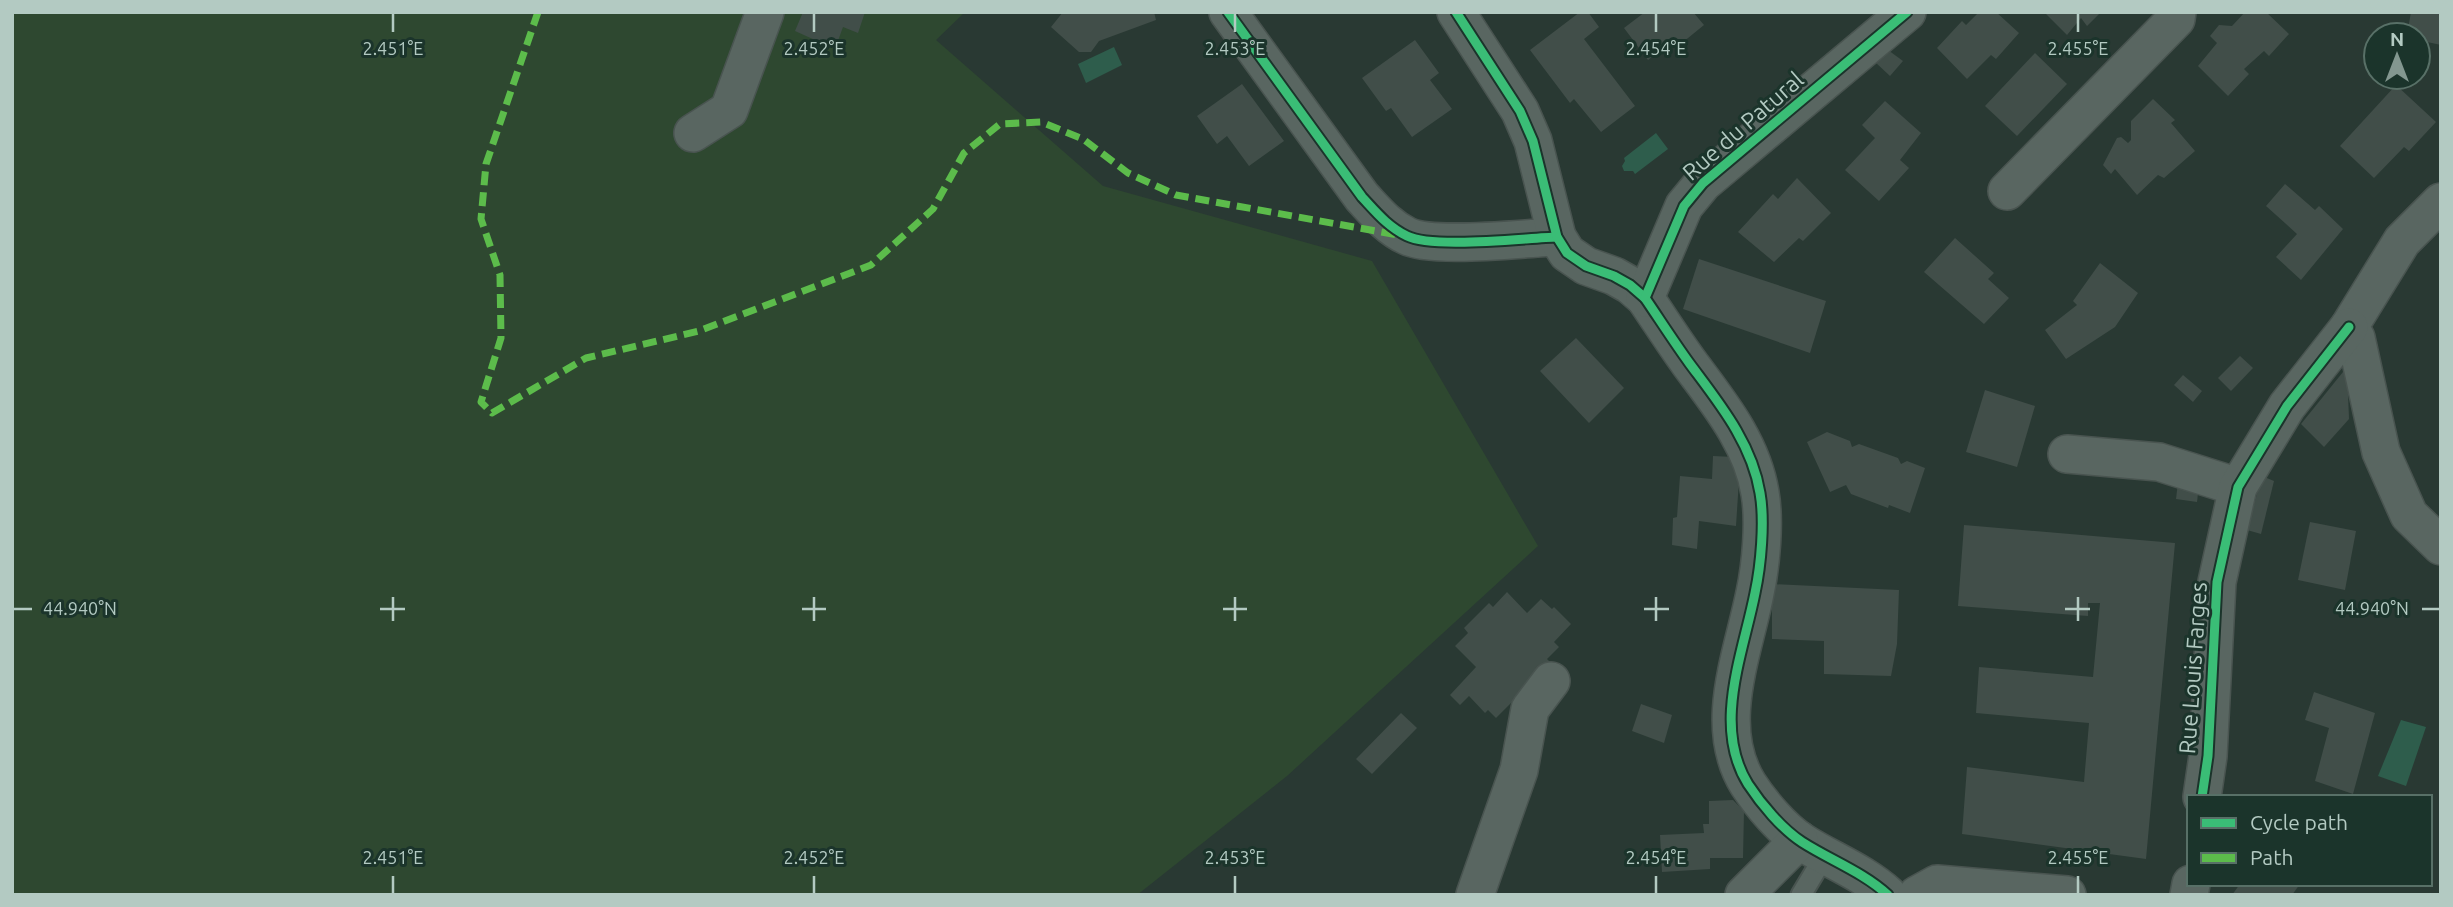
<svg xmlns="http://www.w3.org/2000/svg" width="2453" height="907" font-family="Ubuntu,sans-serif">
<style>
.green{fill:#2e4830}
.water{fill:#2e5d4c}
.building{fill:#414e49}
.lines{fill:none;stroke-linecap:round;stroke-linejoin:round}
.lane-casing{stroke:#495450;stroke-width:23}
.street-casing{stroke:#495450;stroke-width:40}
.lane{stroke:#596661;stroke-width:19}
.street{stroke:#596661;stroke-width:37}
.quiet{stroke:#5cbc4b;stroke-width:7;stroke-dasharray:14 7;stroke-linecap:butt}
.cycleway-casing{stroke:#1b342b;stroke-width:13}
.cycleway{stroke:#3abd76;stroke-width:9}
.ticks{fill:none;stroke:#b3cac2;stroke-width:2.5}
.labels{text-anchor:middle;stroke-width:6;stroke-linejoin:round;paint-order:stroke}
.street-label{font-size:23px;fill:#b3cac2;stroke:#1b342b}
.ticks-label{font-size:18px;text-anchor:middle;fill:#b3cac2;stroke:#1b342b;stroke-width:6;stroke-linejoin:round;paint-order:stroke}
</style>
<rect width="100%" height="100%" fill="#293933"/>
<polygon class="green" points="12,12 965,12 936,40 1103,186 1372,261 1538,546 1287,776 1137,895 12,895"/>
<g class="water">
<polygon points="1114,47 1122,65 1086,83 1078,64"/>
<polygon points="1656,133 1668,149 1635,174 1633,171 1624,171 1622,166 1625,161 1624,158"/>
<polygon points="2401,720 2426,727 2406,786 2378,776"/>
</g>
<g class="building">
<polygon points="803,12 865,12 858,33 843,27 835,49 795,31"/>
<polygon points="1063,12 1154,12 1156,20 1099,41 1091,52 1079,52 1051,27"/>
<polygon points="1580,12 1588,12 1599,27 1584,39 1635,106 1601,132 1574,99 1570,103 1530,50"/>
<polygon points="1645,12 1693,12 1704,25 1677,47 1673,40 1648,60 1624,28"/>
<polygon points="1979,12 1996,12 2019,33 1996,59 1991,55 1967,79 1937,48 1962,21 1966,25"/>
<polygon points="2044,12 2101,12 2087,26 2081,18 2067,35"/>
<polygon points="2245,12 2266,12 2289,34 2269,56 2264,51 2244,69 2249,74 2228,96 2198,66 2217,43 2210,36 2219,25 2232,26"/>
<polygon points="2411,12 2441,12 2441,45 2418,40 2418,35 2407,35"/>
<polygon points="1415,40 1439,73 1430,80 1452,109 1412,137 1391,108 1386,111 1362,78"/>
<polygon points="1888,50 1903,61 1890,76 1875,62"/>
<polygon points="2035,53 2067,84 2017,136 1985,106"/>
<polygon points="1242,84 1284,141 1249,166 1227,136 1217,144 1197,116"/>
<polygon points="2396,85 2436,122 2409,151 2404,147 2374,178 2340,146"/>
<polygon points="2153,99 2175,120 2171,123 2195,151 2164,178 2158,175 2137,195 2115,169 2111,174 2103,165 2117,138 2121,137 2128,143 2131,140 2131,121"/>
<polygon points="1885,101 1921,133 1900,160 1909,168 1879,201 1845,170 1875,138 1862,125"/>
<polygon points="1797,178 1831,213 1803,241 1799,238 1774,262 1738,232 1773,194 1778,199"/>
<polygon points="2285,184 2315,210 2319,206 2343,229 2301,280 2276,257 2297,234 2266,206"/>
<polygon points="1955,238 1994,273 1988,279 2009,298 1984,324 1924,272"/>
<polygon points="1699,259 1826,301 1810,353 1683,309"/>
<polygon points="2100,263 2138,293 2115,327 2066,359 2045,330 2077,305 2073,301"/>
<polygon points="1576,338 1624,388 1589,423 1540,371"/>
<polygon points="2240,356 2253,368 2231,391 2218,378"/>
<polygon points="2347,367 2349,419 2324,447 2301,424"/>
<polygon points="2183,375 2202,391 2193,402 2174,385"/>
<polygon points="1985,390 2035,406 2017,467 1966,452"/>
<polygon points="1827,432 1850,441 1852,447 1859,444 1898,458 1901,464 1907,461 1925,468 1910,513 1889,505 1888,508 1851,494 1846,485 1830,492 1807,442"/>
<polygon points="1713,456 1734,457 1739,480 1736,526 1699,521 1697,549 1672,545 1673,518 1677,517 1680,476 1712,479"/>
<polygon points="2262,476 2274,481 2261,534 2247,530"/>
<polygon points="2178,482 2199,485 2197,502 2176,499"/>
<polygon points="2310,522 2356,531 2345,590 2298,580"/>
<polygon points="1964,525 2175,543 2146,859 1962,834 1967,767 2084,782 2089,723 1976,713 1979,667 2093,677 2100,603 2088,603 2088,616 1958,606"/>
<polygon points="1772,584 1899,590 1897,644 1891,676 1824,674 1824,641 1772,639"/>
<polygon points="1507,592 1527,613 1541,599 1552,609 1554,607 1571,624 1554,642 1559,647 1547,659 1555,667 1526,688 1496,718 1488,710 1485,713 1469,696 1460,705 1450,695 1476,667 1455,646 1468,633 1464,628 1489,603 1493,607"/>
<polygon points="2314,692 2375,713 2353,794 2315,781 2329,728 2305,720"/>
<polygon points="1641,704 1672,715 1664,743 1632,731"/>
<polygon points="1401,713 1417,728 1372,774 1356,759"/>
<polygon points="1733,800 1744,811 1743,858 1710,858 1710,869 1662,872 1660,835 1704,833 1703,824 1709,824 1709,801"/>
<polygon points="2240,884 2300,884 2292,895 2232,895"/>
</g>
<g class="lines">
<g class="lane-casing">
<polyline id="lane" points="1801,895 1825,855"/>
</g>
<g class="street-casing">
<g id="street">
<path d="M1228 12 1362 197C1376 212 1388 227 1407 236 1433 249 1524 238 1557 237"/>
<path d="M1456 12 1520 111 1533 141 1557 237 1567 253 1586 266 1614 276 1630 285 1645 298C1660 320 1674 342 1690 364 1719 403 1752 443 1760 493 1765 521 1761 565 1755 593 1743 654 1712 726 1748 784 1761 804 1782 829 1802 842 1830 860 1863 872 1888 895"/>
<polyline points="693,133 729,110 765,12"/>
<polyline points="2007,191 2176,19 2177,12"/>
<polyline points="2441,202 2402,241 2349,327 2356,338 2381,452 2409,515 2441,546"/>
<polyline points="1645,298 1684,206 1703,183 1907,12"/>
<polyline points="2067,454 2159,462 2238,487"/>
<polyline points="2202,797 2208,756 2217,582 2238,487 2287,406 2349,327"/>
<polyline points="1475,895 1519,770 1530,709 1551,681"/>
<polyline points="1744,895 1799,840"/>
<polyline points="1917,895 1937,884 2067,895"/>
<polyline points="2189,895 2191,884"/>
</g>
</g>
<use href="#lane" class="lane"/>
<use href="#street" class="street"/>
<polyline class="quiet" points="538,12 486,164 481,219 500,275 501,338 481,402 492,413 586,358 699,331 871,265 933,209 964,153 1000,124 1041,122 1083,139 1128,173 1176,195 1398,235"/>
<g class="cycleway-casing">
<g id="cycleway">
<path d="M1228 12 1362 197C1376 212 1388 227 1407 236 1433 249 1524 238 1557 237"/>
<path d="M1456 12 1520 111 1533 141 1557 237 1567 253 1586 266 1614 276 1630 285 1645 298C1660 320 1674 342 1690 364 1719 403 1752 443 1760 493 1765 521 1761 565 1755 593 1743 654 1712 726 1748 784 1761 804 1782 829 1802 842 1830 860 1863 872 1888 895"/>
<polyline points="1645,298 1684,206 1703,183 1907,12"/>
<polyline points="2202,797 2208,756 2217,582 2238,487 2287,406 2349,327"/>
</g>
</g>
<use href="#cycleway" class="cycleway"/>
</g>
<path class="ticks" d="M393 14V32M814 14V32M1235 14V32M1656 14V32M2078 14V32M393 597V621M814 597V621M1235 597V621M1656 597V621M2078 597V621M14 609H32M380 609H405M802 609H826M1223 609H1247M1644 609H1669M2065 609H2090M2422 609H2439M393 876V893M814 876V893M1235 876V893M1656 876V893M2078 876V893"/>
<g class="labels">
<g class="street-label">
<text transform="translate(1743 126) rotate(-41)" y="8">Rue du Patural</text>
<text transform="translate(2193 668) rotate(-86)" y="8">Rue Louis Farges</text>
</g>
</g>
<g class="ticks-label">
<text x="393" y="55">2.451°E</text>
<text x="814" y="55">2.452°E</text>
<text x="1235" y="55">2.453°E</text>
<text x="1656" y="55">2.454°E</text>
<text x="2078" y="55">2.455°E</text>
<text x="80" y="615">44.940°N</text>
<text x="2372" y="615">44.940°N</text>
<text x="393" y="864">2.451°E</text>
<text x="814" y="864">2.452°E</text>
<text x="1235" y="864">2.453°E</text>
<text x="1656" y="864">2.454°E</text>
<text x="2078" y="864">2.455°E</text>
</g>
<rect width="2453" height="907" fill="none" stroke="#b3cac2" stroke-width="28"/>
<rect x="2187" y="795" width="245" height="91" fill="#1b342b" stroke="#587067" stroke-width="2"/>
<rect x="2201" y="818" width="35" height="10" fill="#3abd76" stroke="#587067" stroke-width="2"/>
<text x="2250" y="830" font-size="21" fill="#b3cac2">Cycle path</text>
<rect x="2201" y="853" width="35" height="10" fill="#5cbc4b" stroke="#587067" stroke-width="2"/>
<text x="2250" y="865" font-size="21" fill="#b3cac2">Path</text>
<g transform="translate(2397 56)"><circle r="33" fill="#1b342b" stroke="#587067" stroke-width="2"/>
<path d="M0-5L12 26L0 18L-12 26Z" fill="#839790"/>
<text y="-10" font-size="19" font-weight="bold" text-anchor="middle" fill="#b3cac2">N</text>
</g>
</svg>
